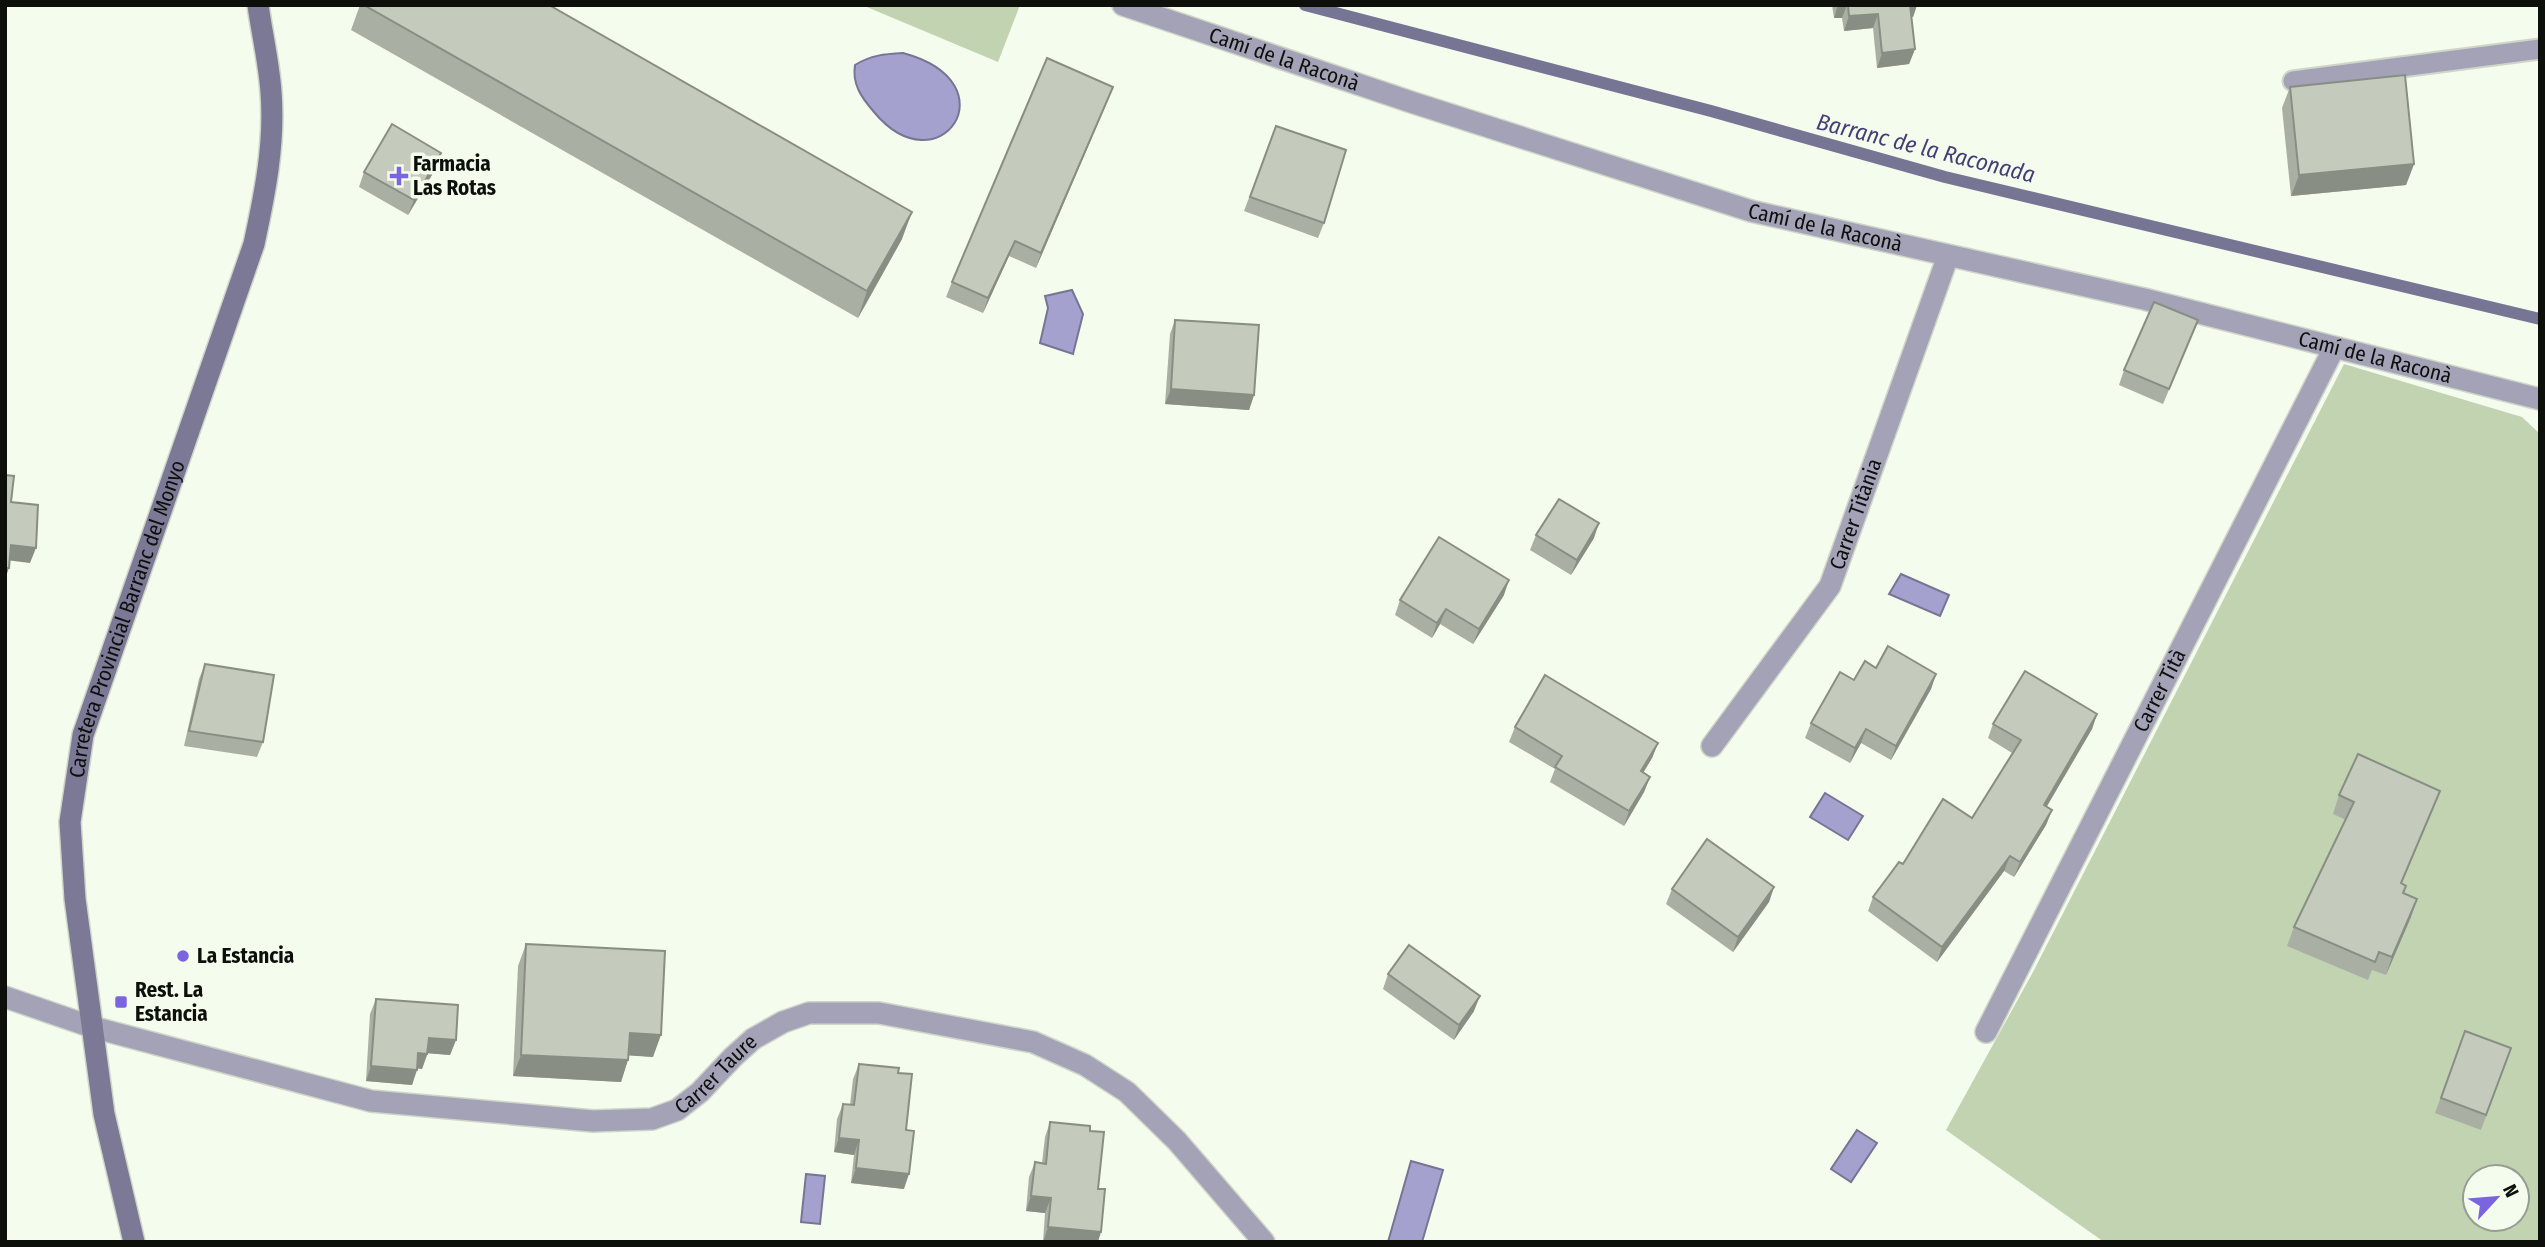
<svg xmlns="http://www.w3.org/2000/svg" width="2545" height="1247" font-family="'Fira Sans Condensed',sans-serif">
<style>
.green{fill:#c2d3b1;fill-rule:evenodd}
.water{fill:#a5a1cf;stroke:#777594;stroke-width:2}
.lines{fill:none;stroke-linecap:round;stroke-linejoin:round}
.stream{stroke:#777594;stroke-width:12}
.lane-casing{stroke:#cfd6c9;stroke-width:23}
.street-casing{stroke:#cfd6c9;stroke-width:24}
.secondary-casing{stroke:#cfd6c9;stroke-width:24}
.lane{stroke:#a4a2b7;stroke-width:19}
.street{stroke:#a4a2b7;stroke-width:21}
.secondary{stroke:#7b7996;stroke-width:21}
.wall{fill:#a9afa3}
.shaded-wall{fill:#898e84}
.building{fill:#c4cbbd;stroke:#898e84;stroke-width:2}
.poi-dot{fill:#7b64df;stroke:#f4fced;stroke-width:2.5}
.labels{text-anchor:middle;stroke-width:7;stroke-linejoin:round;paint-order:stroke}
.street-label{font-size:21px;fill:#0d0f0b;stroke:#f4fced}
.poi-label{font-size:21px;font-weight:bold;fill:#0d0f0b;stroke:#f4fced;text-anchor:start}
.water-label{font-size:23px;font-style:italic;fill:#463d77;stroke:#f4fced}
</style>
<rect width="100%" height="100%" fill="#f4fced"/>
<g class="green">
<polygon points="862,5 1020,5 998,62"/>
<path d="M2344 364 2522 417 2540 434V1242H2104L1946 1130 2033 972ZM2475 1177H2517V1219H2475Z"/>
</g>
<g class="water">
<path d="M903 53C1014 83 939 190 874 112 861 97 852 84 855 65 871 55 885 54 903 53Z"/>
<polygon points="1072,290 1083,314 1073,354 1040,343 1048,308 1045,296"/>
<polygon points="1901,574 1949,595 1940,616 1889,594"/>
<polygon points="1825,793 1863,816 1848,840 1810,817"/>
<polygon points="1857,1130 1877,1143 1851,1182 1831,1169"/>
<polygon points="1411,1161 1443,1170 1422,1242 1388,1242"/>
<polygon points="806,1174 825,1176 820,1224 801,1222"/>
</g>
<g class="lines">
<polyline class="stream" points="1305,5 1711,111 1945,177 2540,319"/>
<g class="lane-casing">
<polyline id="lane" points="2293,81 2540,49"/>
</g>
<g class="street-casing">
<g id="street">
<path id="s1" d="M1123 5 1414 103 1751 211 2144 299 2540 399"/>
<path id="s2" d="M1712 746 1830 586 1948 256"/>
<path id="s3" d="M5 997 92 1027 371 1101 593 1121 652 1119 677 1110 700 1092 733 1057 753 1039 783 1022 809 1013H879L1033 1042 1085 1065 1127 1092 1177 1141 1264 1242"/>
<path id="s4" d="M1986 1032 2334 348"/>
</g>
</g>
<g class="secondary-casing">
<g id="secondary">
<path id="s5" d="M134 1242 104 1114 75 899 70 822 83 735 254 244C265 193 275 144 271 92 269 63 262 34 258 5"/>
</g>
</g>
<use href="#lane" class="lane"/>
<use href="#street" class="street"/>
<use href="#secondary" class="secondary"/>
</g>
<g class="wall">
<polygon points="360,5 549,5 902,239 858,318 351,30"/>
<polygon points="1832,5 1917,5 1913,17 1911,17 1915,49 1909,64 1877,68 1873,28 1844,31 1842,18 1834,18"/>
<polygon points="2290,87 2414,164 2406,185 2291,196 2282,108"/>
<polygon points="1107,102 1036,268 1009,256 983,313 946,297 952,282"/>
<polygon points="1276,126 1324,223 1318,238 1244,211"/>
<polygon points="436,168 408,215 359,187 364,172"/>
<polygon points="1175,320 1254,395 1249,410 1165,404 1170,334"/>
<polygon points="2192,335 2163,404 2119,385 2124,370"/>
<polygon points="1536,535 1594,538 1571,575 1530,550"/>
<polygon points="1504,595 1473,644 1440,624 1432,638 1395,615 1400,600"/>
<polygon points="205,664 263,742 257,757 184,746 199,679"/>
<polygon points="1876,668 1936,674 1931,689 1891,760 1861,743 1850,763 1805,738 1811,723 1854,680"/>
<polygon points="2097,714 2092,729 2046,807 2052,810 2046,825 2014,877 2004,871 1937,962 1868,911 1873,897 1903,864 1972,818 2012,753 1988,738 1993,724"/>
<polygon points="1515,727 1658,743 1652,758 1643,773 1650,777 1644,792 1624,826 1550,782 1555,769 1509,742"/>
<polygon points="2339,795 2433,809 2401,884 2406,886 2404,893 2411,917 2386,975 2372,970 2368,980 2287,946 2294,927 2346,820 2333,814"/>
<polygon points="1774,887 1769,902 1733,952 1666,904 1672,889"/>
<polygon points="526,944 653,1057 629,1055 621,1082 513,1076 518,966"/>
<polygon points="1388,974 1474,1011 1454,1040 1383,989"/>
<polygon points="376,999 456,1040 450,1055 428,1053 422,1069 417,1068 412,1085 366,1081 370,1014"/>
<polygon points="2465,1031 2511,1048 2481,1130 2435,1113"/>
<polygon points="859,1064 898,1073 906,1130 904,1189 851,1183 854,1155 834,1152 837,1119 843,1104 850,1105 853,1079"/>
<polygon points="1050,1122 1090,1126 1043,1242 1045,1213 1026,1211 1029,1177 1035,1162 1042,1163 1045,1137"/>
</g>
<g class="shaded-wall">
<polygon points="1838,5 1847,5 1842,18 1834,18"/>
<polygon points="1909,5 1917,5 1913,17 1905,17"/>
<polygon points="1878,14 1873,28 1844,31 1849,16"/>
<polygon points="1915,49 1909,64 1877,68 1882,53"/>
<polygon points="1113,87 1107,102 1036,268 1041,253"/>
<polygon points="441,153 436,168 408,215 414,200"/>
<polygon points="2414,164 2406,185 2291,196 2299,175"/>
<polygon points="912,212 902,239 858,318 867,291"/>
<polygon points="1015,241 1009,256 983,313 988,298"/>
<polygon points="1171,389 1254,395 1249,410 1165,404"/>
<polygon points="1599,523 1594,538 1571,575 1577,560"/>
<polygon points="11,545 36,548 30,563 6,560"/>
<polygon points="5,568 9,568 5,579"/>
<polygon points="1509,580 1504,595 1473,644 1479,629"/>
<polygon points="1446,609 1440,624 1432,638 1437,623"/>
<polygon points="1936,674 1931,689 1891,760 1896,746"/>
<polygon points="2097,714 2092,729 2039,820 2044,805"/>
<polygon points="1866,729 1861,743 1850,763 1855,748"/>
<polygon points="1658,743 1652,758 1635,786 1641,771"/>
<polygon points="1650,777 1644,792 1624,826 1629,811"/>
<polygon points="2440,791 2433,809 2394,901 2401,883"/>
<polygon points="2052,810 2046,825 2014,877 2020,862"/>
<polygon points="2010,856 2004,871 1937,962 1942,947"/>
<polygon points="1774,887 1769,902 1733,952 1738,937"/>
<polygon points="2417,899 2411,917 2386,975 2392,957"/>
<polygon points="1480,996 1474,1011 1454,1040 1459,1025"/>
<polygon points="630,1033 661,1035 653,1057 622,1055"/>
<polygon points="429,1038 456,1040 450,1055 424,1053"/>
<polygon points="418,1053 427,1054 422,1069 413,1068"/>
<polygon points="521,1055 628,1060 621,1082 513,1076"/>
<polygon points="371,1066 417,1070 412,1085 366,1081"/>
<polygon points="839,1138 859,1140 854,1155 834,1152"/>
<polygon points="856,1168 909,1174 904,1189 851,1183"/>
<polygon points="1031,1196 1051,1198 1045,1213 1026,1211"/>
<polygon points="1048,1227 1101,1232 1098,1242 1043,1242"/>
</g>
<g class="building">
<polygon points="364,5 549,5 912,212 867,291"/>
<polygon points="1848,5 1910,5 1915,49 1882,53 1878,14 1849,16"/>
<polygon points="1047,58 1113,87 1041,253 1015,241 988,298 952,282"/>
<polygon points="2405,75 2414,164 2299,175 2290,87"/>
<polygon points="392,124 441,153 414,200 364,172"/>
<polygon points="1276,126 1346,150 1324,223 1250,197"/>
<polygon points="2154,302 2198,320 2169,389 2124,370"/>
<polygon points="1175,320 1259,325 1254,395 1171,389"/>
<polygon points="5,475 14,476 11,502 38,505 36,548 11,545 9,568 5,568"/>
<polygon points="1559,499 1599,523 1577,560 1536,535"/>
<polygon points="1439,537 1509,580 1479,629 1446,609 1437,623 1400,600"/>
<polygon points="1888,646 1936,674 1896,746 1866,729 1855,748 1811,723 1840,672 1854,680 1865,661 1876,668"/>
<polygon points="205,664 274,675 263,742 189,731"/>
<polygon points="2025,671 2097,714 2044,805 2052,810 2020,862 2010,856 1942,947 1873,897 1899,862 1903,864 1943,799 1972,818 2021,740 1993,724"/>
<polygon points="1545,675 1658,743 1641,771 1650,777 1629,811 1555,767 1562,756 1515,727"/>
<polygon points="2358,754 2440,791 2401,883 2406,886 2403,893 2417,899 2392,957 2379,952 2375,962 2294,927 2354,802 2339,795"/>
<polygon points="1707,839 1774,887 1738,937 1672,889"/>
<polygon points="526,944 665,951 661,1035 630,1033 628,1060 521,1055"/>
<polygon points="1409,945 1480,996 1459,1025 1388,974"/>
<polygon points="376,999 458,1005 456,1040 429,1038 427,1054 418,1053 417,1070 371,1066"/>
<polygon points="2465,1031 2511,1048 2486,1115 2441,1098"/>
<polygon points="859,1064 899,1068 898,1073 912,1074 906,1130 914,1131 909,1174 856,1168 859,1140 839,1138 843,1104 854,1105"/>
<polygon points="1050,1122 1090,1126 1090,1131 1104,1132 1098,1189 1105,1189 1101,1232 1048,1227 1051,1198 1031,1196 1035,1162 1046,1164"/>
</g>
<g class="poi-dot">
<path d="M395.5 165.5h7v7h7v7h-7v7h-7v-7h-7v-7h7z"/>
<circle cx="183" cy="956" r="7"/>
<rect x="114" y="995" width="14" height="14" rx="3.5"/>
</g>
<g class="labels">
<g class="street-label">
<text dy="7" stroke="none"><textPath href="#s1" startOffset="170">Camí de la Raconà</textPath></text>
<text dy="7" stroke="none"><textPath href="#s1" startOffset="737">Camí de la Raconà</textPath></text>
<text dy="7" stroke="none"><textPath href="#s1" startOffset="1302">Camí de la Raconà</textPath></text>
<text dy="7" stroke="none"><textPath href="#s2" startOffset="275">Carrer Titània</textPath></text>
<text dy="7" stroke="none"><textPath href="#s5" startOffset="637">Carretera Provincial Barranc del Monyo</textPath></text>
<text dy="7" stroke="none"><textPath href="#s4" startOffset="383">Carrer Tità</textPath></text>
<text dy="7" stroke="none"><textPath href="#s3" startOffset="742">Carrer Taure</textPath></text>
</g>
<g class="poi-label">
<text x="413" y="171">Farmacia<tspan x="413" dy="24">Las Rotas</tspan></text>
<text x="197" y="963">La Estancia</text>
<text x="135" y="997">Rest. La<tspan x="135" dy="24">Estancia</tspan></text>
</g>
<g class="water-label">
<text transform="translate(1926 148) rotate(14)" y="8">Barranc de la Raconada</text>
</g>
</g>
<rect width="2545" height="1247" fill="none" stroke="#0d0f0b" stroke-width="14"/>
<g transform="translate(2496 1198) rotate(64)"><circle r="33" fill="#f4fced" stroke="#989d93" stroke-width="2"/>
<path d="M0-5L12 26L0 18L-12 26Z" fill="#7b64df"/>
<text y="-10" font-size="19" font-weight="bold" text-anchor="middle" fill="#0d0f0b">N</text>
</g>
</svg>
